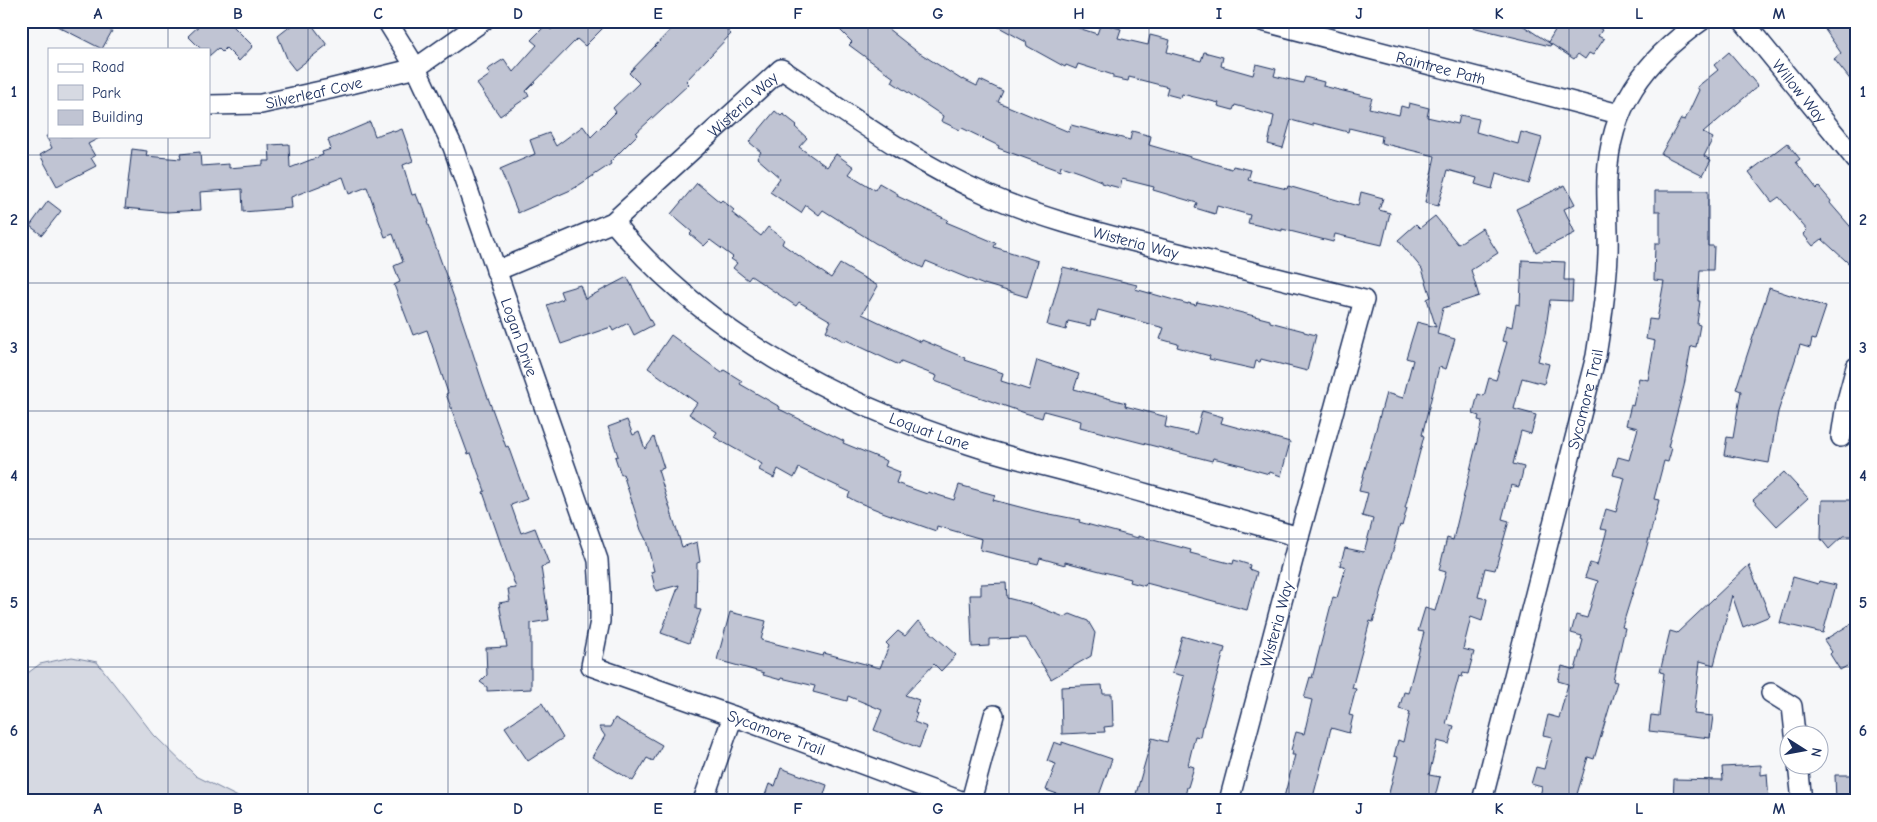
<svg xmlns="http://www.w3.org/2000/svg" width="1877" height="822" font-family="'Comic Neue',sans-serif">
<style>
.green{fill:#d6d9e2;stroke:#7884a0}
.building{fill:#c0c4d3;stroke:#1b2f5e}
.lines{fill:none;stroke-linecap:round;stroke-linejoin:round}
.minor-casing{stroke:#1b2f5e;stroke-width:22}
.minor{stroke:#fff;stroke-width:19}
.grid{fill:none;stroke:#1b2f5e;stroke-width:1;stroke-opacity:0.55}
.labels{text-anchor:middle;stroke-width:5;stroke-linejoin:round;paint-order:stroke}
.street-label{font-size:16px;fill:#1b2f5e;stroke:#fff}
.neatline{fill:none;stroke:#1b2f5e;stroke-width:2}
.grid-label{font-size:16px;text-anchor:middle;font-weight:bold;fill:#1b2f5e}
</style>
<rect width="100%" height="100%" fill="#f6f7f9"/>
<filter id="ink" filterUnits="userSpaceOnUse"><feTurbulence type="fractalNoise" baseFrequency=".02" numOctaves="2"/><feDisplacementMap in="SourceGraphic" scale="10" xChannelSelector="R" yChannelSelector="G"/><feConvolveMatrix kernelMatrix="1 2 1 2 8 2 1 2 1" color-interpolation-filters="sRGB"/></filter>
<g filter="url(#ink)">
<polygon class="green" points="72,657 97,662 154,735 196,776 246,801 21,801 21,678 40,664"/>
<g class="building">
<polygon points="47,21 92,21 112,31 102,49"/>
<polygon points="204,21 228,21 253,46 239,61 226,48 222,52 218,48 209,56 209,49 201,49 188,36"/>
<polygon points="297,21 309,21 327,45 295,70 288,61 278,36"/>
<polygon points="560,21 610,21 585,46 577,39 526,91 529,96 500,116 477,84 490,75 487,70 504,59 513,72 537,45 531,40 546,25 551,30"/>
<polygon points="679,21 717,21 731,34 686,81 689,84 636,133 637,135 610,162 611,164 573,189 518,213 500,169 535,154 530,140 549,133 556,146 583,126 591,137 616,112 613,108 639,83 629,73"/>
<polygon points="831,21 878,21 915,50 962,80 963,79 977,86 980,80 1003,91 998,102 1069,132 1071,125 1130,140 1132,131 1151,136 1149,145 1232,169 1233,166 1251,170 1248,180 1287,189 1288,186 1358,206 1361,192 1383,198 1379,210 1390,213 1382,245 1335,234 1333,242 1282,229 1282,231 1248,223 1250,215 1217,206 1215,214 1195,208 1197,203 1153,190 1154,187 1122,179 1120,188 1101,183 1101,181 1081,173 1061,166 1060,171 998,148 999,146 962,128 960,130 941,121 943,116 892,82 894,78 849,45 852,42"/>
<polygon points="988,21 1057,21 1097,34 1101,23 1121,29 1118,38 1148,45 1150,35 1170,40 1167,52 1201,61 1204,52 1223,57 1221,66 1253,75 1256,64 1276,69 1274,76 1303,83 1305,77 1324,82 1323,86 1372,98 1369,108 1399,115 1401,106 1408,108 1409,103 1429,108 1427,117 1458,124 1460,115 1479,119 1476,132 1518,144 1521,132 1542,138 1529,184 1496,174 1492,189 1475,184 1477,178 1448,170 1438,206 1425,203 1435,156 1381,143 1382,136 1349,128 1348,132 1313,123 1313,126 1291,120 1283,148 1268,144 1274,116 1235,105 1233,110 1218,106 1219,103 1182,94 1181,98 1166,94 1168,87 1129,77 1128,81 1113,78 1113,75 1078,64 1076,69 1066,65 1065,67 1027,46 1026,42"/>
<polygon points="1473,21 1516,21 1551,44 1550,46 1472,27"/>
<polygon points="1589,21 1602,30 1598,36 1604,39 1593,55 1589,53 1585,59 1578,54 1574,59 1548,42 1560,22"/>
<polygon points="1819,21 1856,21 1856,87 1834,59 1841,53"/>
<polygon points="1729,52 1758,86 1703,133 1713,138 1704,156 1711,160 1703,175 1661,154 1681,119 1685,120 1699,90 1697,87 1718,70 1714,65"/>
<polygon points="775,111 781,116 783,114 797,125 795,127 807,138 799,147 827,167 836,154 854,167 849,174 875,190 879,183 898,194 897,196 948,220 946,222 996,243 994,247 1038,261 1027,297 984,284 984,285 926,261 923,268 875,243 823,210 819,215 806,205 801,213 770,192 780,178 757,158 761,152 749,142"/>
<polygon points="370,122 375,136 393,130 394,132 402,129 413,161 403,165 412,195 416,194 420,204 422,203 428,222 427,222 463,323 483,384 506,447 508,446 527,499 511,505 521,533 535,528 549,564 541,567 549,620 531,623 531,689 487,691 487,687 480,682 487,675 486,648 507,647 499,603 510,601 508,589 516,588 483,492 485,491 471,453 468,454 446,394 448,393 427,330 413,335 394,285 400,282 394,266 403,262 393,234 385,237 367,187 349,194 343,177 291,197 292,208 243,212 242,189 200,192 201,210 167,212 125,208 132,149 147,151 146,156 181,159 180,154 200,152 201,166 229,164 229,168 263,165 263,161 270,161 269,145 289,144 290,168 323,155 322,152 331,149 328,140"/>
<polygon points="46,136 103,136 88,144 95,156 91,158 96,166 57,186 40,155 52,148"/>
<polygon points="1787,143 1800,159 1796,162 1817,189 1819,187 1831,201 1830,203 1856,233 1856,270 1822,239 1813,246 1803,234 1807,230 1779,197 1772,202 1749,172"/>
<polygon points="697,183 720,202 722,200 734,210 732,213 761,236 768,227 784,239 782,244 831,278 840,264 878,286 862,314 921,342 922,340 965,358 964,360 1003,373 1001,381 1029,390 1037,360 1079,374 1074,389 1126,403 1125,406 1167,417 1165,427 1196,434 1202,411 1223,417 1221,423 1290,442 1281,476 1270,472 1269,474 1244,467 1245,466 1213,458 1212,461 1080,427 1081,421 1044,411 1042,418 1025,413 956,389 935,381 937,376 901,362 899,365 846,340 845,342 826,331 831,321 799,302 796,306 751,276 748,280 733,268 737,263 731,259 733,257 710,240 704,246 690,234 692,232 671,214"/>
<polygon points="1565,185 1575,204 1564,209 1575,233 1536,252 1516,209"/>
<polygon points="1655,191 1708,191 1708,246 1714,246 1713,270 1700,270 1698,301 1700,301 1697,324 1700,325 1696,347 1691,346 1684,386 1668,447 1672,448 1668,462 1664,461 1654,499 1659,500 1646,550 1622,627 1625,628 1613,681 1617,682 1594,759 1588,757 1575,801 1539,801 1542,787 1531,784 1536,767 1544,769 1552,737 1543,735 1548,715 1559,718 1568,684 1558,681 1562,666 1575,670 1583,640 1581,639 1582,636 1571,633 1576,615 1587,618 1598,581 1585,577 1590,563 1597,565 1607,530 1600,529 1606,509 1616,512 1625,478 1613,475 1618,457 1629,460 1638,428 1626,425 1631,405 1633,406 1639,378 1648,380 1655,341 1646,339 1649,319 1657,320 1664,281 1654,280 1655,244 1660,244 1660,211 1655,211"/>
<polygon points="48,201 61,211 42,235 30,226"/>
<polygon points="1435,216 1458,244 1482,228 1498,253 1471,270 1479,296 1443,308 1437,334 1455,339 1446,369 1439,367 1422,435 1424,436 1405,508 1407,508 1402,526 1400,525 1373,622 1370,621 1352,688 1356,689 1349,715 1353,716 1349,733 1331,728 1312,801 1283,801 1295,755 1292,755 1293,751 1291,750 1296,732 1304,734 1312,700 1304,698 1310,677 1312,678 1333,597 1337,598 1346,567 1340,565 1345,548 1364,552 1373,519 1362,516 1368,493 1359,491 1386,393 1403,398 1413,360 1406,358 1417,322 1436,327 1427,299 1431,297 1422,269 1398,240 1416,224 1420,228"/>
<polygon points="1522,260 1565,262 1564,280 1573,280 1572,301 1550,300 1545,335 1538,361 1549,364 1544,384 1522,378 1514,409 1536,415 1531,434 1521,431 1513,464 1524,467 1519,487 1511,485 1502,519 1509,521 1495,570 1485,568 1478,597 1487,599 1482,621 1471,617 1463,649 1474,652 1468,674 1463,673 1462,677 1459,676 1446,724 1454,726 1449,744 1437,741 1429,775 1440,777 1434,801 1387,801 1398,757 1394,756 1398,740 1403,742 1410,712 1399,709 1404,692 1408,693 1424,632 1418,631 1425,608 1435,611 1446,572 1439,570 1447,538 1453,540 1482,421 1478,420 1479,416 1473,414 1478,394 1484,396 1489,378 1496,380 1507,342 1502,341 1506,325 1512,327 1516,304 1520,305"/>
<polygon points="1063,267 1137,285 1135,289 1188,304 1188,303 1196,305 1197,302 1223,308 1270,320 1270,322 1304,331 1304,332 1316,335 1307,371 1261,359 1260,362 1256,361 1254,369 1209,359 1210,356 1177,347 1178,344 1160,339 1164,328 1098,310 1095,321 1091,320 1090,326 1068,321 1066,330 1047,325"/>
<polygon points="627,277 653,325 634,335 628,323 613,331 611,327 561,344 547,305 563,299 560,291 580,285 585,299"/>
<polygon points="1769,288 1826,307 1815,340 1812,339 1810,348 1800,345 1778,412 1769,463 1724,455 1727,437 1733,438 1741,391 1736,389"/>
<polygon points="671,335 722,373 724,370 742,381 740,384 780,407 779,409 844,441 843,443 887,461 885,466 900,472 896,483 927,494 928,492 954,500 959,485 995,495 993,500 1035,511 1080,520 1079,522 1138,538 1138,536 1191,550 1190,553 1233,564 1234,560 1250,565 1249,569 1257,572 1247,610 1146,583 1145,586 1130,582 1131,579 1065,562 1065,565 1040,558 1038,564 980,550 982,539 937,526 936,531 885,513 855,501 848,497 850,492 799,468 794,478 778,469 774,478 759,470 762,464 714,437 717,432 689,414 697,403 648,368"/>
<polygon points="627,420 633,435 639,432 645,449 654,437 664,468 658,470 682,547 697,542 700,562 697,563 696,609 701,610 689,643 661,633 679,585 656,591 651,572 654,571 646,540 641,530 623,474 621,475 615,457 618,456 608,427"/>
<polygon points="1784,472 1808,498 1777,526 1753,500"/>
<polygon points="1822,500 1855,500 1855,536 1843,536 1829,549 1821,539"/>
<polygon points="1749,565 1770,616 1743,627 1732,595 1714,665 1700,661 1694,714 1713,716 1710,738 1649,731 1651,715 1659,716 1664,673 1660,672 1670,631 1677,633"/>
<polygon points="1793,577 1818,584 1819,581 1836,585 1823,633 1780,623"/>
<polygon points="1006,583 1007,598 1031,604 1064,617 1070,614 1088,621 1095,633 1091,656 1051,679 1026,638 989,639 989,646 972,647 970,595 981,595 981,584"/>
<polygon points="730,612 766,621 761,640 823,656 824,653 880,668 889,646 886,643 898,631 905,636 918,621 956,655 941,671 934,664 905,695 919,700 915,712 917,713 914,722 927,727 919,748 874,730 882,710 848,696 847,701 813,692 815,686 781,678 781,680 763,675 764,673 717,660"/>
<polygon points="1856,621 1856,661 1840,670 1830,654 1832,652 1824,640"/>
<polygon points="1182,636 1225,648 1203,726 1202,726 1200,737 1195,736 1188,765 1194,767 1188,787 1187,787 1184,801 1134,801 1152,738 1167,742 1184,676 1172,673"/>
<polygon points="1102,685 1103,694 1112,694 1113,726 1104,727 1105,732 1062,734 1061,687"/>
<polygon points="542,703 563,738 528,761 505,727"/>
<polygon points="615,718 662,745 653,761 647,758 633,781 592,757 605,736 599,727 610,727"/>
<polygon points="1054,742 1062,745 1062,742 1112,759 1097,801 1077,801 1046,790 1056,764 1047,761"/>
<polygon points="1761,765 1761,775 1767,774 1769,801 1673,801 1674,779 1723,780 1722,767"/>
<polygon points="781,768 827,785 822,801 763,801 769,784 775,786"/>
<polygon points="1835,775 1856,775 1856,801 1836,801"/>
</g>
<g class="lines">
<g class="minor-casing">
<g id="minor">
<path id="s1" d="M387 21 416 68 453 147 598 560 600 591V621L591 666 733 716 961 801"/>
<path id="s2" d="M1262 21 1619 114"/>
<path id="s3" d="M1743 21 1856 160"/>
<path id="s4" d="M209 105 261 104 330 89 416 68 483 21"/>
<path id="s5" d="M613 222C703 331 834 403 968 444 1007 457 1047 466 1087 477 1158 497 1228 516 1299 537"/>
<path id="s6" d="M496 271 613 222 781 69C848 114 914 163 988 195 1045 220 1105 234 1166 250 1232 267 1298 283 1364 300L1299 537 1229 801"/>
<polyline points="1841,437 1846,404 1856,367"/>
<polyline points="1771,693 1792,706 1795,734"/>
<polyline points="1798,764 1802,801"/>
<polyline points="703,801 733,716"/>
<polyline points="971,801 994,715"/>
<path id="s7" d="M1482 801 1596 356C1601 323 1607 289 1608 254 1609 229 1606 203 1607 178 1610 107 1644 61 1701 21"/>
</g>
</g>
<use href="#minor" class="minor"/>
</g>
</g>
<path class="grid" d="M168 21V49M308 21V801M448 21V801M588 21V801M728 21V801M868 21V801M1009 21V801M1149 21V801M1289 21V801M1429 21V801M1569 21V801M1709 21V801M168 136V801M21 155H1856M21 283H1856M21 411H1856M21 539H1856M21 667H1856"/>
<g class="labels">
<g class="street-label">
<text dy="6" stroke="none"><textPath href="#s2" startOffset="185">Raintree Path</textPath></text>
<text dy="6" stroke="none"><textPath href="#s3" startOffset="90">Willow Way</textPath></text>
<text dy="6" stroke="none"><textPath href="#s4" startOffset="106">Silverleaf Cove</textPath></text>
<text dy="6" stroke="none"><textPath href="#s6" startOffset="302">Wisteria Way</textPath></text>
<text dy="6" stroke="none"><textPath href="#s6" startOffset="752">Wisteria Way</textPath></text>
<text dy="6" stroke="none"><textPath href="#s1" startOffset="344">Logan Drive</textPath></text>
<text dy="6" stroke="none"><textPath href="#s7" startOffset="415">Sycamore Trail</textPath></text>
<text dy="6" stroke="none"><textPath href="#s5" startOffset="384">Loquat Lane</textPath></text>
<text transform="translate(1276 624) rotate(-75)" y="6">Wisteria Way</text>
<text dy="6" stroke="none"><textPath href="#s1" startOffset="884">Sycamore Trail</textPath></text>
</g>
</g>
<rect width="1877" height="822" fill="none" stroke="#fff" stroke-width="55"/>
<rect x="48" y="48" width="162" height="90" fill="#ffffff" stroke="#a4acbf"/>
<rect x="58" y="64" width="25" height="8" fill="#ffffff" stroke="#a4acbf"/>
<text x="92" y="72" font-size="15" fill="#1b2f5e">Road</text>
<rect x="58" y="85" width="25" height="15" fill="#d6d9e2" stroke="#a4acbf"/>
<text x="92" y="98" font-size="15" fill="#1b2f5e">Park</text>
<rect x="58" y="110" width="25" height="15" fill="#c0c4d3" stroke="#a4acbf"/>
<text x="92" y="122" font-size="15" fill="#1b2f5e">Building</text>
<g transform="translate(1804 750) rotate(101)"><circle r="24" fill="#ffffff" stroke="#a4acbf"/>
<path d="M0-4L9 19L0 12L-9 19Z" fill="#1b2f5e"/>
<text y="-8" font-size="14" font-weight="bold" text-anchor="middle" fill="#1b2f5e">N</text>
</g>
<rect x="28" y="28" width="1822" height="766" class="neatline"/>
<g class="grid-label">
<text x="98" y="19">A</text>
<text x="238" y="19">B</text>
<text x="378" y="19">C</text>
<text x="518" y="19">D</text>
<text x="658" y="19">E</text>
<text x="798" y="19">F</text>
<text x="938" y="19">G</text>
<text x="1079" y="19">H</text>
<text x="1219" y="19">I</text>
<text x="1359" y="19">J</text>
<text x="1499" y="19">K</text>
<text x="1639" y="19">L</text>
<text x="1779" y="19">M</text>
<text x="14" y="97">1</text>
<text x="1863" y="97">1</text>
<text x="14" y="225">2</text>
<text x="1863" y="225">2</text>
<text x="14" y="353">3</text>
<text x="1863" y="353">3</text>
<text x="14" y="481">4</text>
<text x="1863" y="481">4</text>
<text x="14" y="608">5</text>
<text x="1863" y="608">5</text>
<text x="14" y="736">6</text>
<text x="1863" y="736">6</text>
<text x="98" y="814">A</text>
<text x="238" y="814">B</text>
<text x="378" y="814">C</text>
<text x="518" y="814">D</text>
<text x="658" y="814">E</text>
<text x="798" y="814">F</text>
<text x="938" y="814">G</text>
<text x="1079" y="814">H</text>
<text x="1219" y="814">I</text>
<text x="1359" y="814">J</text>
<text x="1499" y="814">K</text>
<text x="1639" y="814">L</text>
<text x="1779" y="814">M</text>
</g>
</svg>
